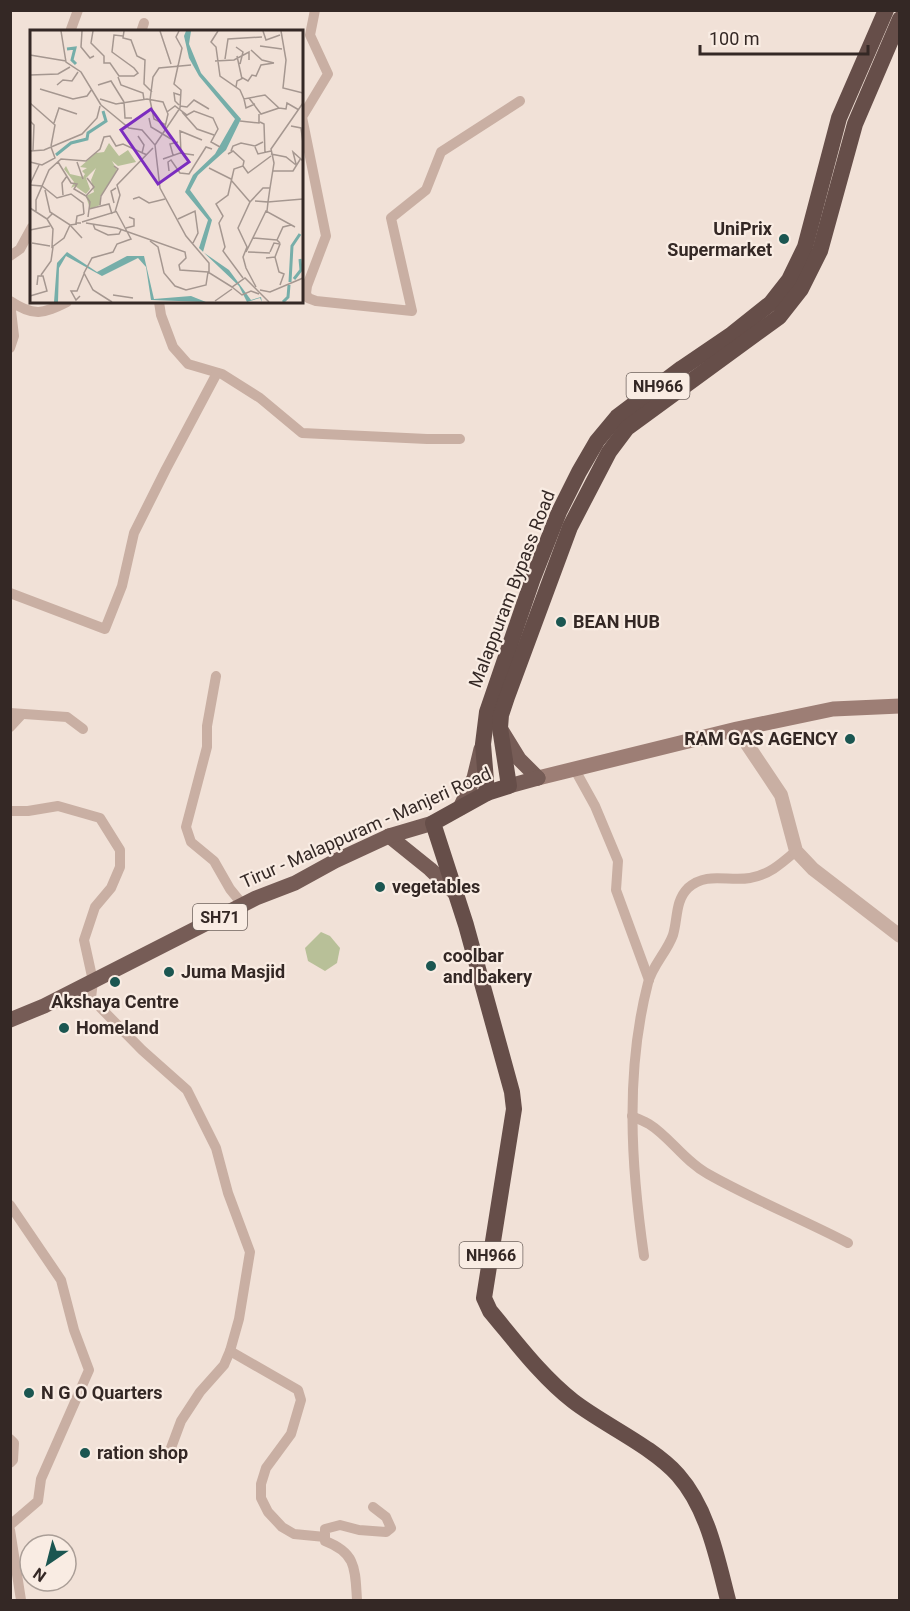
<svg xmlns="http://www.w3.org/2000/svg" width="910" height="1611" font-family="Roboto,sans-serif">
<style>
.green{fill:#b8c098}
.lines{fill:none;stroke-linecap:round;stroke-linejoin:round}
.minor{stroke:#c9afa3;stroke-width:10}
.tertiary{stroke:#c9afa3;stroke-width:14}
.secondary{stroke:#9d7e75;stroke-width:15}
.primary{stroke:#765c56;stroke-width:15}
.trunk{stroke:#664e49;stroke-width:16}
.poi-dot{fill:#1b5651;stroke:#f9ece3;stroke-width:2}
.labels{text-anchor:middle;stroke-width:4.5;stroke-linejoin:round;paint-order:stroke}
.shield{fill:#f9ece3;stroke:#6f635e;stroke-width:1.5}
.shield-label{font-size:16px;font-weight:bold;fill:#342825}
.poi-label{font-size:18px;font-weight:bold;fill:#342825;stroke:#f9ece3;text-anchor:start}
.street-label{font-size:18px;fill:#342825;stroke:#f9ece3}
.inset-river{fill:none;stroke:#76aea9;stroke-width:3}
.inset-road{fill:none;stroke:#a59790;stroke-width:1.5}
.view{fill:#7b2cbf;fill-opacity:0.15;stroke:#7b2cbf;stroke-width:3}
.inset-edge{fill:none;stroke:#342825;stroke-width:3}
</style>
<rect width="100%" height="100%" fill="#f1e1d7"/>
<polygon class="green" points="321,932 330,936 340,948 337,963 325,971 308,961 305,948"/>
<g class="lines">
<g class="minor">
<polyline points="315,10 310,35 328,74 302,117 326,236 307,286 306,293 308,298 316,301 412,311 391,218 426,190 441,152 520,101"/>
<polyline points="70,32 78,10"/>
<polyline points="141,32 144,23"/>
<polyline points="10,256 20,249 32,227"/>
<path d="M10 301C34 317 43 314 67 302"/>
<polyline points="10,302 14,336 10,348"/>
<polyline points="159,302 161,315 173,347 188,364 222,374 260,398 302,433 427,439 460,439"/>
<polyline points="10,593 105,629 122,586 134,533 166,469 217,373"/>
<polyline points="216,676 207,726 207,747 186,827 191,842 214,861 230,889 243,905"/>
<polyline points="10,713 67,717 83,729"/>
<polyline points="10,727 22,714"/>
<polyline points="574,768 595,806 618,861 616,890 649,980"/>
<polyline points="10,811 28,811 58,806 100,818 120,850 120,867 111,888 95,907 84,940 93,981 91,998 142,1050 187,1090 216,1148 228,1193 250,1252 239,1319 230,1351 224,1365 200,1392 181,1421 168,1456"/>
<path d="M632 1116C638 1119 644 1121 649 1124 670 1137 684 1161 708 1174 754 1200 802 1219 848 1243"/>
<polyline points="10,1205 61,1280 74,1330 89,1370 41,1479 38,1501 10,1525"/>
<path d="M644 1256C631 1166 625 1072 648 983 652 966 667 952 673 935 678 918 675 901 688 888 707 871 728 882 750 878 769 875 782 863 796 851"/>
<polyline points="230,1351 298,1390 301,1400 291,1434 266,1468 261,1484 261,1498 268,1512 282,1527 294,1534 325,1537"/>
<polyline points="10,1439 14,1443 13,1460 10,1463"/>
<polyline points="10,1530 21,1600"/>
<path d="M357 1600C355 1570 357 1553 325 1541V1529L340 1525 359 1530 386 1532 391 1528 386 1517 373 1507"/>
</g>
<polyline class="tertiary" points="737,729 781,795 796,851 813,869 900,936"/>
<polyline class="secondary" points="538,778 737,729 833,709 900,706"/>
<g class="primary">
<polyline points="500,728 519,759 538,778"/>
<polyline points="509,786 538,778"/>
<polyline points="460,808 474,778 481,749"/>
<polyline points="389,836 430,869 455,893"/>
<polyline points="10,1020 44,1006 256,898 295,883 335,861 389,836 433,823"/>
</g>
<g class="trunk">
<polyline points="487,793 483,744 487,712 533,578 559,512 579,472 597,441 617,417 682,368 732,334 771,303 789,280 805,247 839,118 886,10"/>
<path d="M728 1600C717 1558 708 1509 678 1475 652 1446 604 1425 573 1401 541 1376 516 1342 490 1311L484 1298 514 1109 512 1092 466 925 433 823 487 793 509 786 500 728 501 715 507 697 570 527 609 452 627 428 779 317 801 289 820 251 855 124 900 19"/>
</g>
</g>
<g class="poi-dot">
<circle cx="784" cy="239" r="6"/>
<circle cx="561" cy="622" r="6"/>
<circle cx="850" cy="739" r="6"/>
<circle cx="380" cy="887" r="6"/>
<circle cx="431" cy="966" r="6"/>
<circle cx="169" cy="972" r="6"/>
<circle cx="115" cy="982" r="6"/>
<circle cx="64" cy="1028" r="6"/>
<circle cx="29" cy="1393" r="6"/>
<circle cx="85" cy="1453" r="6"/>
</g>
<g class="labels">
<g class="shield">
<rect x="626.5" y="373" width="63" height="26" rx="4.5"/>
<rect x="193" y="904" width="54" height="26" rx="4.5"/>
<rect x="459.5" y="1242" width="63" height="26" rx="4.5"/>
</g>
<g class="shield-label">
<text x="658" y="392">NH966</text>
<text x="220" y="923">SH71</text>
<text x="491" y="1261">NH966</text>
</g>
<g class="poi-label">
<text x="772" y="235" text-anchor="end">UniPrix<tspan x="772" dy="21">Supermarket</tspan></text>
<text x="573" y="628">BEAN HUB</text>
<text x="838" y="745" text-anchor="end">RAM GAS AGENCY</text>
<text x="392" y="893">vegetables</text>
<text x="443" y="962">coolbar<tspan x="443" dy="21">and bakery</tspan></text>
<text x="181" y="978">Juma Masjid</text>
<text x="115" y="1008" text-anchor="middle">Akshaya Centre</text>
<text x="76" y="1034">Homeland</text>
<text x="41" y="1399">N G O Quarters</text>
<text x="97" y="1459">ration shop</text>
</g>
<g class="street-label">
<text transform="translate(512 589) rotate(-69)" y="6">Malappuram Bypass Road</text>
<text transform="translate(366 828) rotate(-24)" y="6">Tirur - Malappuram - Manjeri Road</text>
</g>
</g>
<g transform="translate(30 30)">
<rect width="273" height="273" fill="#f1e1d7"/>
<path d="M79 113 89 126 98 120 106 132 88 136 82 131 87 140 70 167V175L60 179 56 166 64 162 61 150 66 138 56 148 60 159 56 164 45 156 41 158 44 152 34 139 36 136 40 144 53 147 55 144 52 141 57 138 50 137 66 123 74 122Z" fill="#b8c098"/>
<path d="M156 1H161L159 14 171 43 211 89 196 120 168 145 160 160 182 190 173 222 199 240 221 270 231 267 232 272 230 268 217 272 209 256 169 218 178 190 155 162 163 145 185 124 205 89 169 46 159 28 154 6ZM37 222 67 242 97 226H114L124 269 161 266 176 272 121 270 116 237 108 228 72 246 36 226 29 238 28 272H24L27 233Z" fill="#76aea9"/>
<path class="inset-river" d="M37 19 45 18 42 30 46 34M26 125 41 113 57 109 58 103 76 91 73 81M264 249 271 240 270 229M260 252 262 216 270 204M253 272 258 267 259 255"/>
<path class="inset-road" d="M31 1 36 32 51 42 71 75M52 1 51 17 60 28 64 26M63 1 61 13 74 26V33H80L89 46H104L108 43 104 38 82 22 84 5 93 6M94 1 93 8 101 10 107 26 115 30 114 54 122 62M130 1 141 34M188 1 181 12 186 17 190 46 210 60 214 69 235 65 249 78 256 79 257 73 269 80M233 1 236 10 250 5M251 1 256 30 253 58 273 63M230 16 252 19M206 17 213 22 210 34M221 20 232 30 244 33M0 25 36 31M207 26 212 49M195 29 198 9 232 7M185 31 204 30 219 22V30M0 45 28 44 40 37M88 47 91 55 113 63 114 70M27 55 33 50 42 51 48 42M68 55 81 51 94 72M206 57 207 51 213 48 218 51 222 45 226 46 231 35 244 33M10 59 43 69 57 66 62 59M219 68 231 84 249 78M70 69 86 74 117 69 133 72 138 84 135 97M214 69 216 78 225 74M120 70 123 47 129 38 161 35M120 70 124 89 136 95M94 72 95 88H102M0 73 25 95 21 116M71 75 99 98 112 100 125 115 130 158 156 206 179 233V242M149 75 145 71 144 63 150 65M150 76 157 77 164 70 179 79M137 82 145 76 157 85 164 81 183 88 188 99 181 112 190 117M152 82 167 99 184 105M119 88 121 97 141 109M0 91 4 95 3 120M210 91 229 93V84M230 92 234 94 235 123M24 93 29 78 47 84M261 96 271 98 273 113M108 106 114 115 112 123M125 115 150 78 151 60 144 54 152 18 146 7 149 1M225 117 228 124 241 121M0 121 14 120 52 104 67 88 70 76M201 121 203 116 211 113 225 116 233 112M151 123 150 101 172 110M198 124 203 121 214 131 213 136 204 139 198 165 186 174 193 186 189 193 195 217 193 221 213 248M241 124 256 127 266 135M143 125 140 114 148 112M133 129 150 123 164 125M0 132 12 135 25 128 21 117M28 132 41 153 47 154 44 159 56 166M47 132 53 149M266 134 263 122 273 131M213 136 218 143 241 126M179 138 201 149M139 141 138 132 141 130 150 143 159 144 176 117 182 119M243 141H263L271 128M201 150 220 172M0 154 9 135M0 155 12 156 27 168 41 164 53 173 54 184M240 158 238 172 273 169M15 160 20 182 40 195 47 194M33 165 32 153 37 146M56 166 64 157 57 148M56 166 60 172 58 187M103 169 109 167 119 173 135 169M225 171 238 172 237 181M84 173 81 161 86 158M70 175 71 166 88 139 84 136M0 178 17 189 23 183M59 179 79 174 82 184M6 181V170L19 140 31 129 56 131 70 119 74 107 80 106 86 116 93 114 117 125M17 189 23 199 22 217 34 208 40 195 52 208M148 189 165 181 168 203 163 213M52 192 85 182 90 165 87 155 123 118M51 193H46L47 186 54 184M56 193 87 198 155 222 156 228 149 235 150 240 178 242 202 257 215 248 239 272M63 194 65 199 78 205 89 204 91 200M96 198 104 196V189L99 187M0 200 20 196M223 208 247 210M120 211 128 217 134 243 145 256 156 260 176 255 178 242M2 213 20 216M250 213 247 210 253 197 261 195M216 222 236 181 265 197M218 222 240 223M240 222 244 213 250 214 245 227M236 228 245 227 249 242 254 244 250 255M11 245 21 231 23 217M202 257 212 265 221 261 229 264M226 257 216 238 213 227 217 217 208 198 220 172 233 158H240L244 133 241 119 273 73M230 260 240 262 273 248M83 265 103 268M0 266 17 261 13 246H8L7 255M50 266 46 270 41 261H47L54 244M185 271 202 259M82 272 63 260 54 243 62 228 83 222 87 214 101 209 86 181"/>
<path class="view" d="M121 79 159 132 128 154 91 100Z"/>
<rect width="273" height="273" class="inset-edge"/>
</g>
<rect width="910" height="1611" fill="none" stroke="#342825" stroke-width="24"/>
<g transform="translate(48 1563) rotate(215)"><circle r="28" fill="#f9ece3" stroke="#aa9e97" stroke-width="1.5"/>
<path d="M0-4.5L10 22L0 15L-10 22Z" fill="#1b5651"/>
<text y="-9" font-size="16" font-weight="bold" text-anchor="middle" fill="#342825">N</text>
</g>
<path d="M700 45v9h168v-9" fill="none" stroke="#342825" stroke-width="3"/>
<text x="709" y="45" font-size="18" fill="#342825" stroke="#f9ece3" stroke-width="4.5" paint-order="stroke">100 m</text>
</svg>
